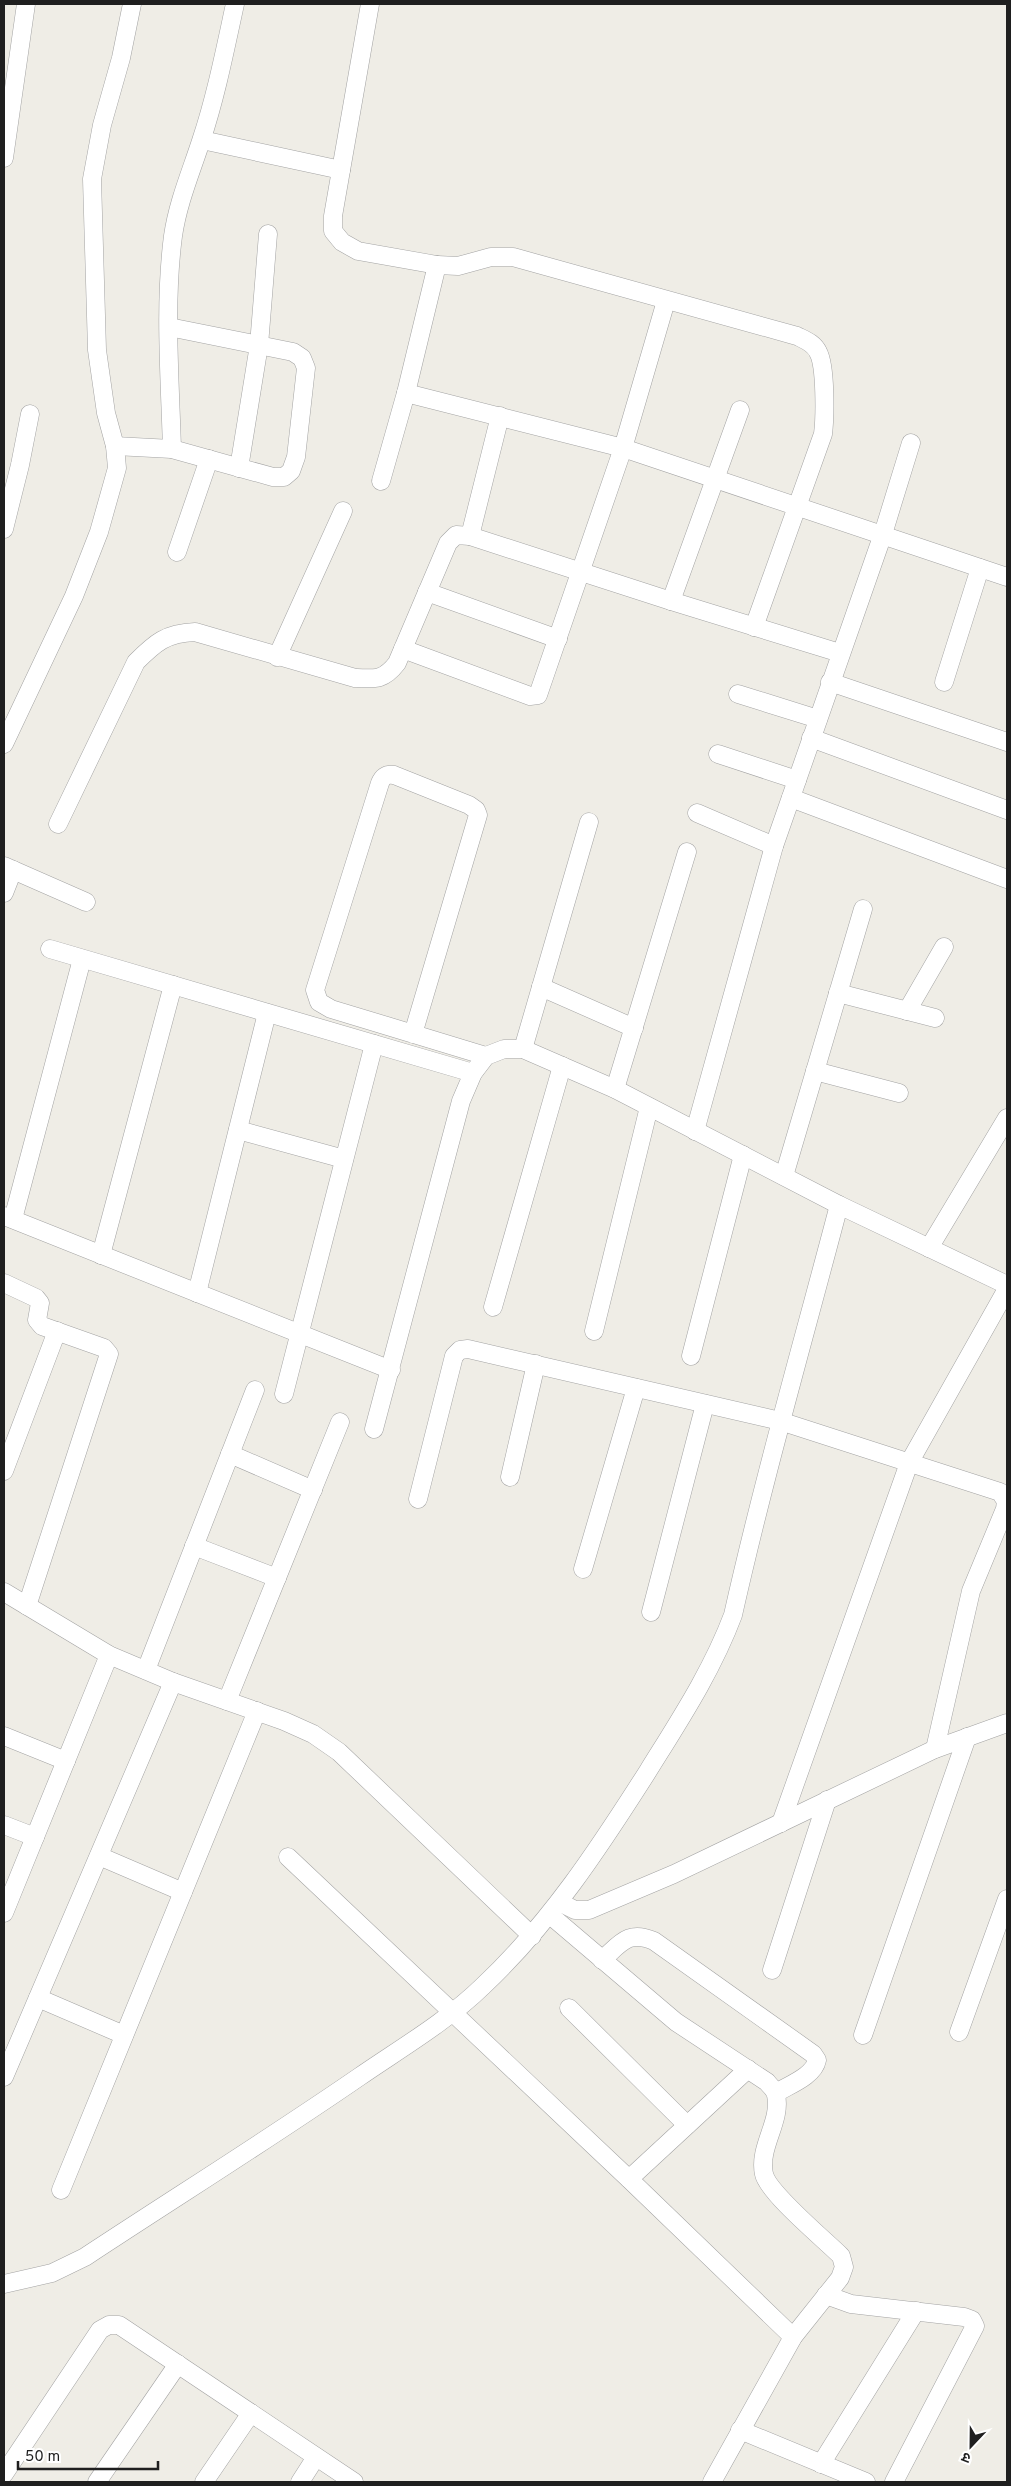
<svg xmlns="http://www.w3.org/2000/svg" width="1011" height="2486" font-family="Overpass,'Noto Sans Devanagari',sans-serif">
<style>
.lines{fill:none;stroke-linecap:round;stroke-linejoin:round}
.street-casing{stroke:#a3a3a3;stroke-width:19}
.street{stroke:#fff;stroke-width:18}
</style>
<rect width="100%" height="100%" fill="#efede6"/>
<g class="lines">
<g class="street-casing">
<g id="street">
<path d="M370 4 333 216V231L342 242 358 251 437 265 458 266 491 257H513L797 336C805 340 814 343 818 352 826 366 825 418 823 434L754 627"/>
<polyline points="202,140 341,170"/>
<polyline points="4,158 26,4"/>
<polyline points="406,393 623,448 1007,577"/>
<polyline points="115,446 172,449 273,477 284,477 291,471 296,457 306,368 302,358 293,352 169,327"/>
<path d="M172 449C170 379 164 305 173 236 178 202 191 172 201 141 216 96 225 50 235 4"/>
<polyline points="239,468 259,345 268,234"/>
<polyline points="381,481 406,393 437,265"/>
<polyline points="4,529 20,465 30,414"/>
<polyline points="470,536 500,416"/>
<polyline points="177,552 209,459"/>
<polyline points="427,592 558,639"/>
<polyline points="671,601 740,410"/>
<polyline points="403,649 530,696 538,695 623,448 666,301"/>
<polyline points="277,657 343,511"/>
<polyline points="830,682 1007,742"/>
<polyline points="944,682 980,568"/>
<polyline points="738,694 818,719"/>
<polyline points="811,738 1007,810"/>
<polyline points="4,744 74,596 99,532 117,468 115,446 106,413 97,350 92,179 102,125 121,58 132,4"/>
<polyline points="718,754 797,780"/>
<polyline points="791,798 1007,879"/>
<polyline points="697,813 774,846"/>
<path d="M58 824 136 662C155 643 166 633 195 632L355 678C376 679 384 680 397 663L448 543 456 535 470 536 671 601 840 653"/>
<polyline points="4,866 86,902"/>
<polyline points="4,893 13,870"/>
<polyline points="50,949 473,1073"/>
<polyline points="541,987 634,1028"/>
<polyline points="838,993 935,1018"/>
<polyline points="907,1011 944,947"/>
<path d="M413 1034 478 815 476 810 469 805 394 775C387 774 383 776 380 783L315 990 319 1002 331 1009 486 1056"/>
<polyline points="523,1049 589,822"/>
<polyline points="815,1071 899,1093"/>
<polyline points="615,1089 687,852"/>
<polyline points="238,1130 344,1159"/>
<polyline points="695,1131 774,846 883,534 911,443"/>
<polyline points="784,1176 863,909"/>
<polyline points="4,1216 391,1370"/>
<polyline points="13,1219 82,959"/>
<polyline points="929,1248 1007,1118"/>
<polyline points="101,1255 173,985"/>
<polyline points="4,1283 36,1298 40,1303 37,1320 42,1326 104,1348 109,1354 27,1606"/>
<polyline points="197,1293 267,1013"/>
<polyline points="493,1307 562,1066"/>
<polyline points="594,1331 649,1107"/>
<polyline points="691,1356 743,1155"/>
<polyline points="284,1394 374,1044"/>
<polyline points="374,1429 461,1101 473,1073 486,1056 504,1049 523,1049 615,1089 839,1205 1007,1285"/>
<polyline points="230,1454 313,1490"/>
<polyline points="4,1471 57,1331"/>
<polyline points="510,1477 536,1364"/>
<polyline points="418,1499 454,1356 460,1350 468,1349 780,1421 1000,1492 1006,1501 1005,1509 971,1591 935,1749"/>
<polyline points="194,1546 277,1578"/>
<polyline points="583,1569 636,1388"/>
<polyline points="4,1592 109,1655 173,1682 284,1721 313,1734 339,1752 532,1936"/>
<polyline points="651,1612 705,1404"/>
<polyline points="146,1670 255,1390"/>
<polyline points="227,1701 340,1422"/>
<polyline points="4,1736 66,1761"/>
<polyline points="781,1823 909,1463 1007,1289"/>
<polyline points="4,1825 35,1837"/>
<polyline points="99,1856 183,1892"/>
<polyline points="288,1857 629,2179 793,2337"/>
<polyline points="559,1902 575,1910 589,1910 674,1874 935,1749 1007,1723"/>
<polyline points="4,1913 109,1655"/>
<path d="M550 1915 676 2022 767 2082C770 2086 775 2090 776 2095 782 2121 758 2147 764 2174 768 2193 825 2240 841 2256L844 2267 840 2278 793 2337 712 2482"/>
<path d="M602 1960C621 1943 628 1930 654 1941L813 2054 817 2060C814 2076 789 2085 776 2093"/>
<polyline points="772,1970 827,1800"/>
<polyline points="38,1998 124,2035"/>
<polyline points="569,2008 687,2125"/>
<polyline points="959,2032 1007,1899"/>
<polyline points="863,2035 967,1737"/>
<polyline points="4,2077 173,1682"/>
<polyline points="629,2179 748,2069"/>
<polyline points="61,2190 257,1711"/>
<path d="M4 2284 52 2273 85 2257C176 2197 269 2139 359 2077 401 2048 446 2022 483 1986 550 1923 599 1848 648 1771 679 1721 712 1671 733 1615 764 1477 803 1342 839 1205"/>
<polyline points="826,2295 851,2304 964,2317 972,2320 975,2326 894,2482"/>
<polyline points="740,2430 866,2482"/>
<polyline points="821,2464 916,2311"/>
<polyline points="4,2474 100,2330 109,2325 119,2325 354,2482"/>
<polyline points="97,2482 178,2364"/>
<polyline points="204,2482 251,2413"/>
<polyline points="300,2482 316,2457"/>
</g>
</g>
<use href="#street" class="street"/>
</g>
<rect width="1011" height="2486" fill="none" stroke="#1f1f1f" stroke-width="10"/>
<g transform="translate(971 2446) rotate(202)" stroke="#ffffff" stroke-width="4" paint-order="stroke">
<path d="M0-4L9 19L0 12L-9 19Z" fill="#1f1f1f"/>
<text y="-8" font-size="14" font-weight="bold" text-anchor="middle" fill="#1f1f1f">उ</text>
</g>
<path d="M18 2461v8h140v-8" fill="none" stroke="#1f1f1f" stroke-width="2.5"/>
<text x="25" y="2461" font-size="15" fill="#1f1f1f" stroke="#ffffff" stroke-width="4" paint-order="stroke">50 m</text>
</svg>
